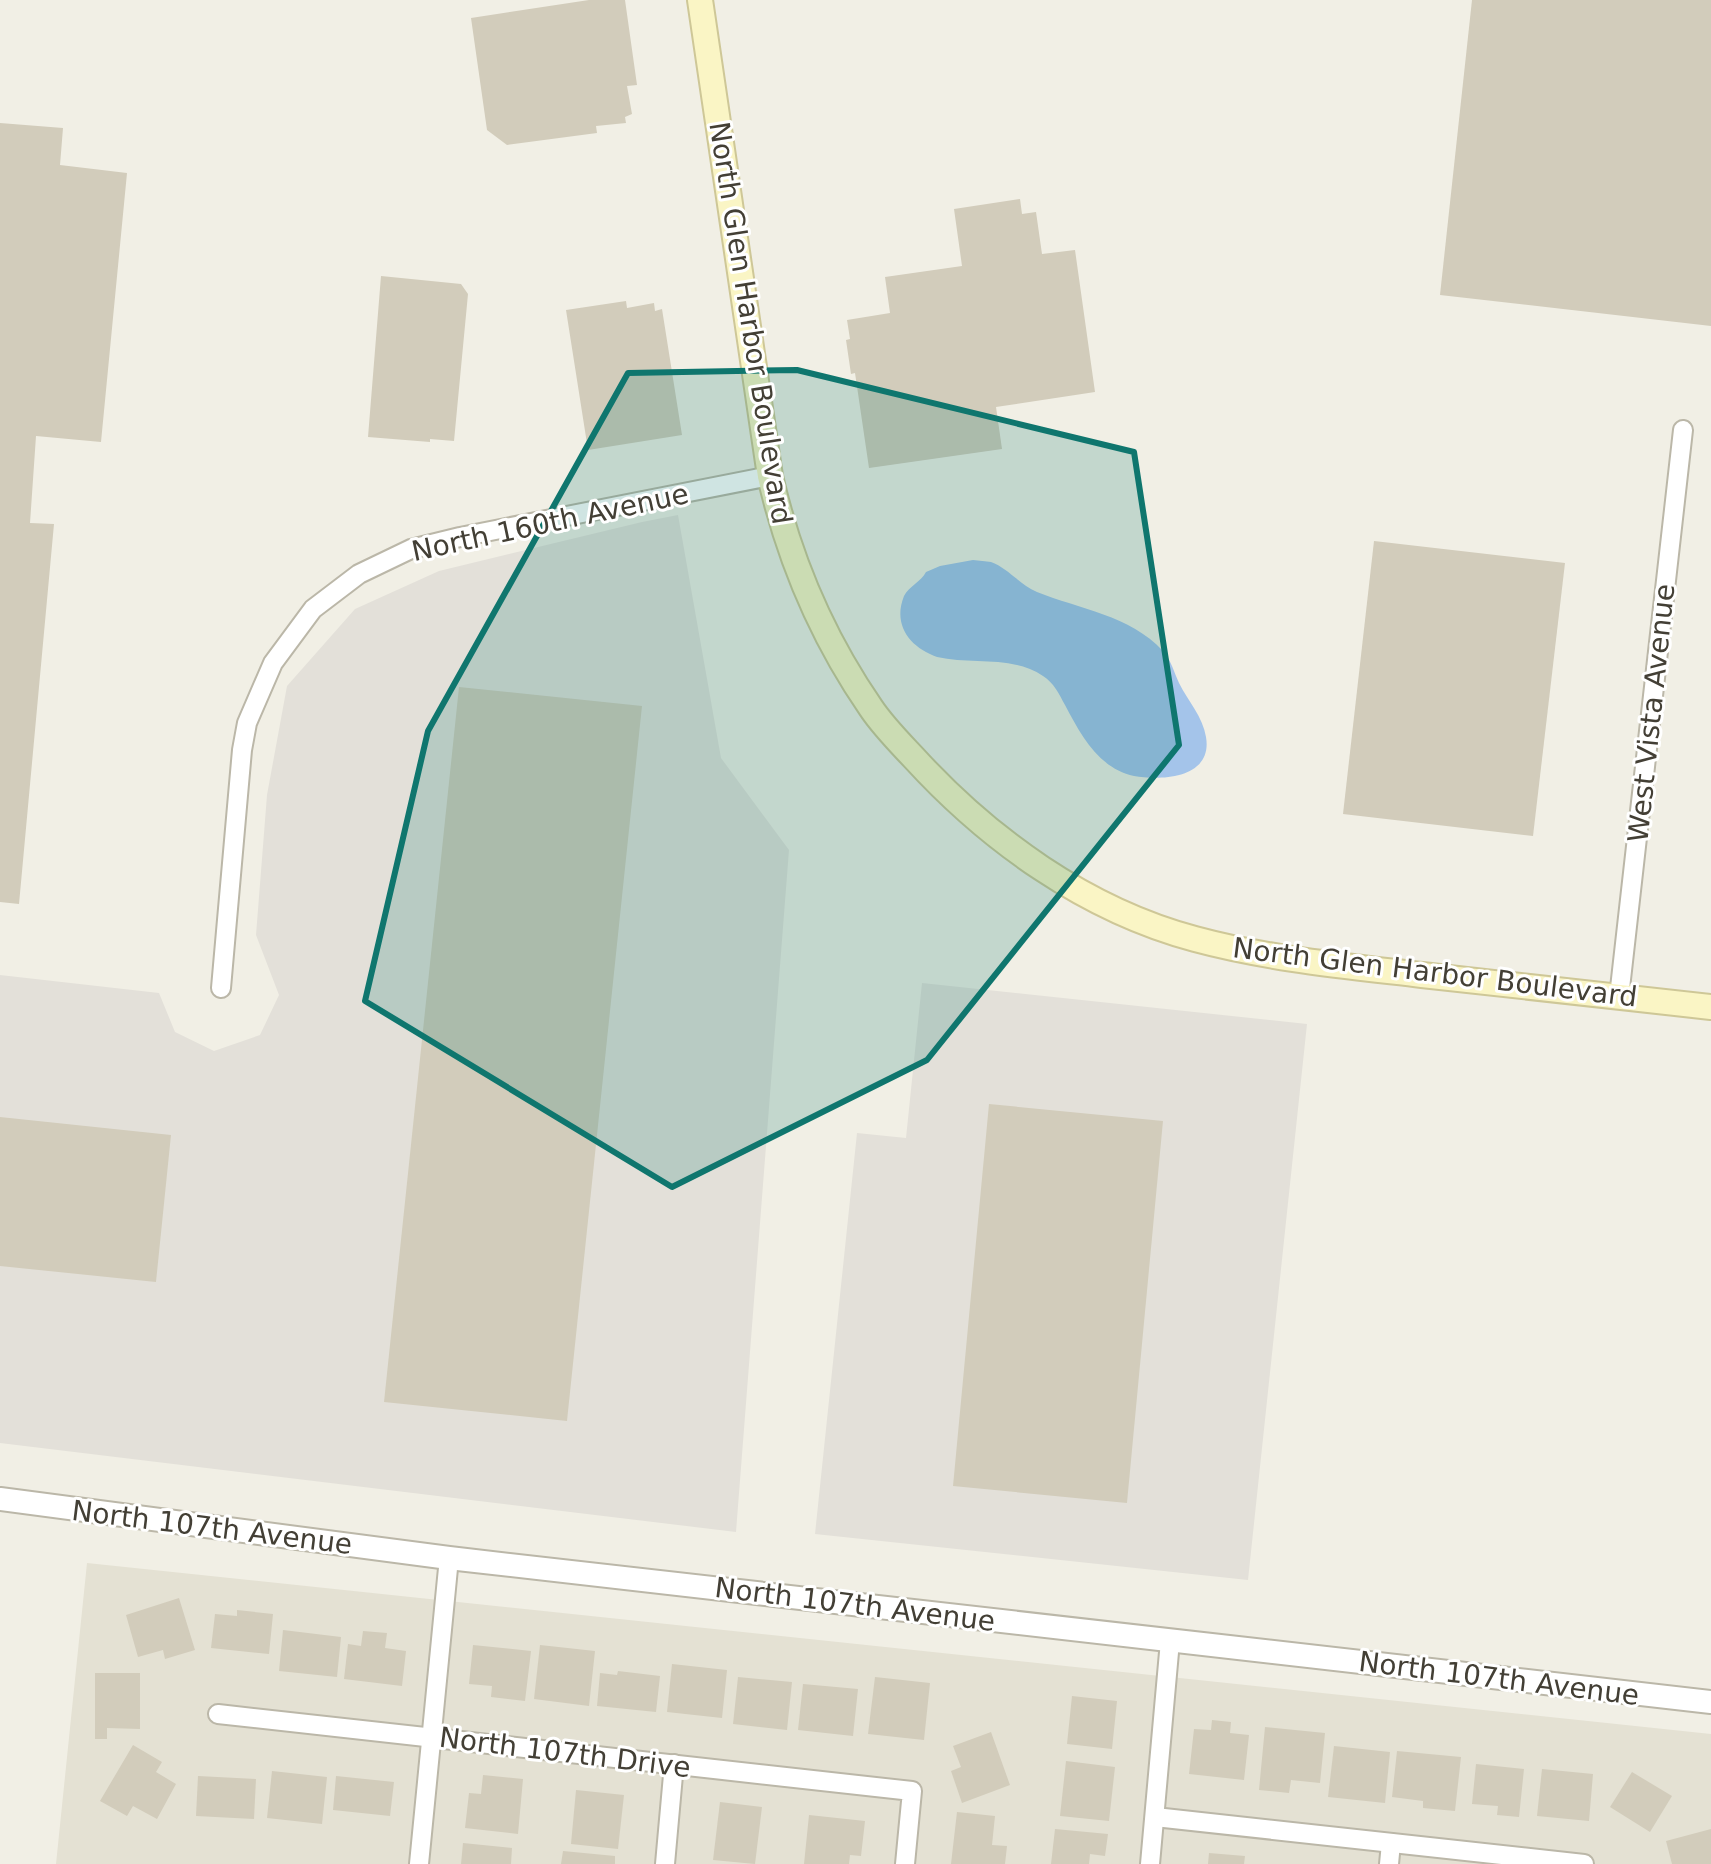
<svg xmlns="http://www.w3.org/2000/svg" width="1711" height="1864" font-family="'DejaVu Sans',sans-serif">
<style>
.residential{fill:#e4e1d3}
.industrial{fill:#e3e0d9}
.water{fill:#a4c4ea}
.building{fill:#d2ccbb}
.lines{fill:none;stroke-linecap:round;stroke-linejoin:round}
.minor-casing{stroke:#bbb7a8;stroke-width:22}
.tertiary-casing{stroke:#bbb7a8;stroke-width:26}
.secondary-casing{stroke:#cec797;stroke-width:28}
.minor{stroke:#fff;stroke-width:18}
.tertiary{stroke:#fff;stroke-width:22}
.secondary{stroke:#faf5c5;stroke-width:24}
.marked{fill:#0f766e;fill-opacity:0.2;stroke:#0f766e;stroke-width:6;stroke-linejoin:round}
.labels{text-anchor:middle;stroke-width:6;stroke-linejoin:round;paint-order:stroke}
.street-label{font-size:28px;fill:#433f35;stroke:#fff}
</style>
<rect width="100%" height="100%" fill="#f1efe5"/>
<polygon class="residential" points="87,1563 1711,1734 1711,1864 56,1864"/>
<g class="industrial">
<polygon points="678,515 721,758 789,850 736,1532 0,1443 0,975 159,993 175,1032 214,1051 260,1035 279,995 256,935 267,795 287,686 355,609 439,571 642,522"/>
<polygon points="922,983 1307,1024 1248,1580 815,1534 857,1133 906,1138"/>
</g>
<path class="water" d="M973 560C979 561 986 561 991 562 1008 568 1020 585 1037 592 1079 609 1130 615 1163 651 1171 660 1174 672 1179 683 1188 701 1203 717 1206 737 1213 778 1162 781 1134 776 1098 768 1081 735 1065 705 1059 694 1054 683 1043 676 1012 655 972 665 937 657 911 648 892 626 904 596 909 586 921 582 926 572L940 566Z"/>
<g class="building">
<polygon points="589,0 625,0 637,85 627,86 632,114 625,117 626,123 596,126 597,133 507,145 487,130 471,18"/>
<polygon points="1472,0 1711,0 1711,326 1440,295"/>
<polygon points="0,123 63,128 60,165 127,173 101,442 36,436 30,523 54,524 19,904 0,902"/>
<polygon points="1020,199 1022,214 1036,212 1042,254 1075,250 1095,392 996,407 1002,449 869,468 855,373 851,374 846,340 850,339 847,320 890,313 885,277 962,266 954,209"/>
<polygon points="381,276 461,284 468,294 454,441 430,439 430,442 368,437"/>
<polygon points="626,301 627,308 654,303 655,311 662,309 682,435 588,450 566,310"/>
<polygon points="1374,541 1565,563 1533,836 1343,814"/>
<polygon points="459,687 642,706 567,1421 384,1402"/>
<polygon points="989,1104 1163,1121 1127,1503 953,1486"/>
<polygon points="0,1117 171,1135 156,1282 0,1266"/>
<polygon points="179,1598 195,1650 165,1659 163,1650 138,1657 126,1615"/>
<polygon points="237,1610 273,1614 269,1654 211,1648 215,1614 237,1616"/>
<polygon points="283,1630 341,1637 337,1677 279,1671"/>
<polygon points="363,1631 387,1633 385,1648 406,1651 402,1686 344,1679 348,1644 361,1646"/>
<polygon points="473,1645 531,1651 525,1701 491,1697 492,1686 469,1684"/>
<polygon points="540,1645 595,1651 589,1706 534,1699"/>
<polygon points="672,1664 727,1670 722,1718 667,1712"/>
<polygon points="618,1671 660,1676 656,1712 597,1706 600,1673 617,1675"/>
<polygon points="95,1673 140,1673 140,1729 107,1728 107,1739 95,1739"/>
<polygon points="738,1677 792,1682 787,1730 733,1724"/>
<polygon points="875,1677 930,1683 924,1740 868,1734"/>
<polygon points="803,1684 858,1689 853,1736 798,1730"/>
<polygon points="1072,1696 1117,1701 1112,1749 1067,1744"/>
<polygon points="1212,1720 1231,1722 1230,1733 1249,1735 1244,1780 1189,1774 1194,1729 1211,1730"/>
<polygon points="1265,1727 1325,1733 1320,1783 1291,1780 1289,1793 1259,1790"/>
<polygon points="991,1732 1010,1785 962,1803 951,1771 961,1767 953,1746"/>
<polygon points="133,1745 162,1762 156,1772 176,1784 157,1819 133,1806 127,1816 100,1801"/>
<polygon points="1334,1746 1390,1752 1385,1803 1328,1797"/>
<polygon points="1397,1751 1461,1757 1455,1811 1423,1808 1423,1801 1392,1797"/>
<polygon points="1066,1761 1115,1767 1109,1821 1060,1816"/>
<polygon points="1476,1764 1524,1769 1519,1817 1497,1815 1498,1806 1472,1804"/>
<polygon points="1542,1769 1593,1774 1589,1821 1537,1816"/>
<polygon points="272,1771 327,1777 322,1824 267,1818"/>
<polygon points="1632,1772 1672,1796 1650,1832 1610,1807"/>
<polygon points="483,1775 523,1779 518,1834 465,1828 469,1793 481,1794"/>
<polygon points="198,1776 256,1779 254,1819 196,1816"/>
<polygon points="336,1776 394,1782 390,1816 333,1810"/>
<polygon points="576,1790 624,1795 618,1849 571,1844"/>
<polygon points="720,1802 762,1807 755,1864 713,1860"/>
<polygon points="957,1812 995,1816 992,1845 1007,1846 1005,1864 951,1864"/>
<polygon points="809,1815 865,1821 861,1856 850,1855 849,1864 804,1864"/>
<polygon points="1055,1829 1108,1834 1105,1856 1090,1854 1089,1864 1051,1864"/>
<polygon points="1711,1829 1711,1864 1672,1864 1666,1841"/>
<polygon points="463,1843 512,1848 511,1864 461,1864"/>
<polygon points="563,1851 615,1856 615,1864 561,1864"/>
<polygon points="1209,1853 1245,1856 1244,1864 1208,1864"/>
</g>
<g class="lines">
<g class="minor-casing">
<g id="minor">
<polyline points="221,988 242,750 247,723 273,663 313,609 359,574 411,549 460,537 770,476"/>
<polyline points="1619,997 1683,430"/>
<polyline points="218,1714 912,1791 905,1864"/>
<polyline points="1155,1817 1584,1864"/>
<polyline points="419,1864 449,1558"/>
<polyline points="665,1864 674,1764"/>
<polyline points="1150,1864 1170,1641"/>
<polyline points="1389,1864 1391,1843"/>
</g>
</g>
<g class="tertiary-casing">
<polyline id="tertiary" points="0,1499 449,1558 1711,1702"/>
</g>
<g class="secondary-casing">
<path id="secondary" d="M700 0 770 476C789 559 822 637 871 708 883 726 899 742 914 758 989 840 1086 910 1195 939 1269 959 1346 966 1422 975 1519 986 1615 997 1711 1007"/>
</g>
<use href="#minor" class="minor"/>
<use href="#tertiary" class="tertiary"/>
<use href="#secondary" class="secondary"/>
</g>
<path class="marked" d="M797 370 1134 452 1179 745 927 1060 672 1187 365 1001 428 731 628 373Z"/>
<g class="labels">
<g class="street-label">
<text transform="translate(751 323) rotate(81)" y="10">North Glen Harbor Boulevard</text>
<text transform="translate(550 522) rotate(-12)" y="10">North 160th Avenue</text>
<text transform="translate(1651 713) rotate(-84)" y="10">West Vista Avenue</text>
<text transform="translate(1435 972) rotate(7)" y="10">North Glen Harbor Boulevard</text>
<text transform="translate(212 1527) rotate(7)" y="10">North 107th Avenue</text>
<text transform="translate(855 1604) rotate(7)" y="10">North 107th Avenue</text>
<text transform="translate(1499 1678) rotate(7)" y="10">North 107th Avenue</text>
<text transform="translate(565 1752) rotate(7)" y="10">North 107th Drive</text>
</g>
</g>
</svg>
